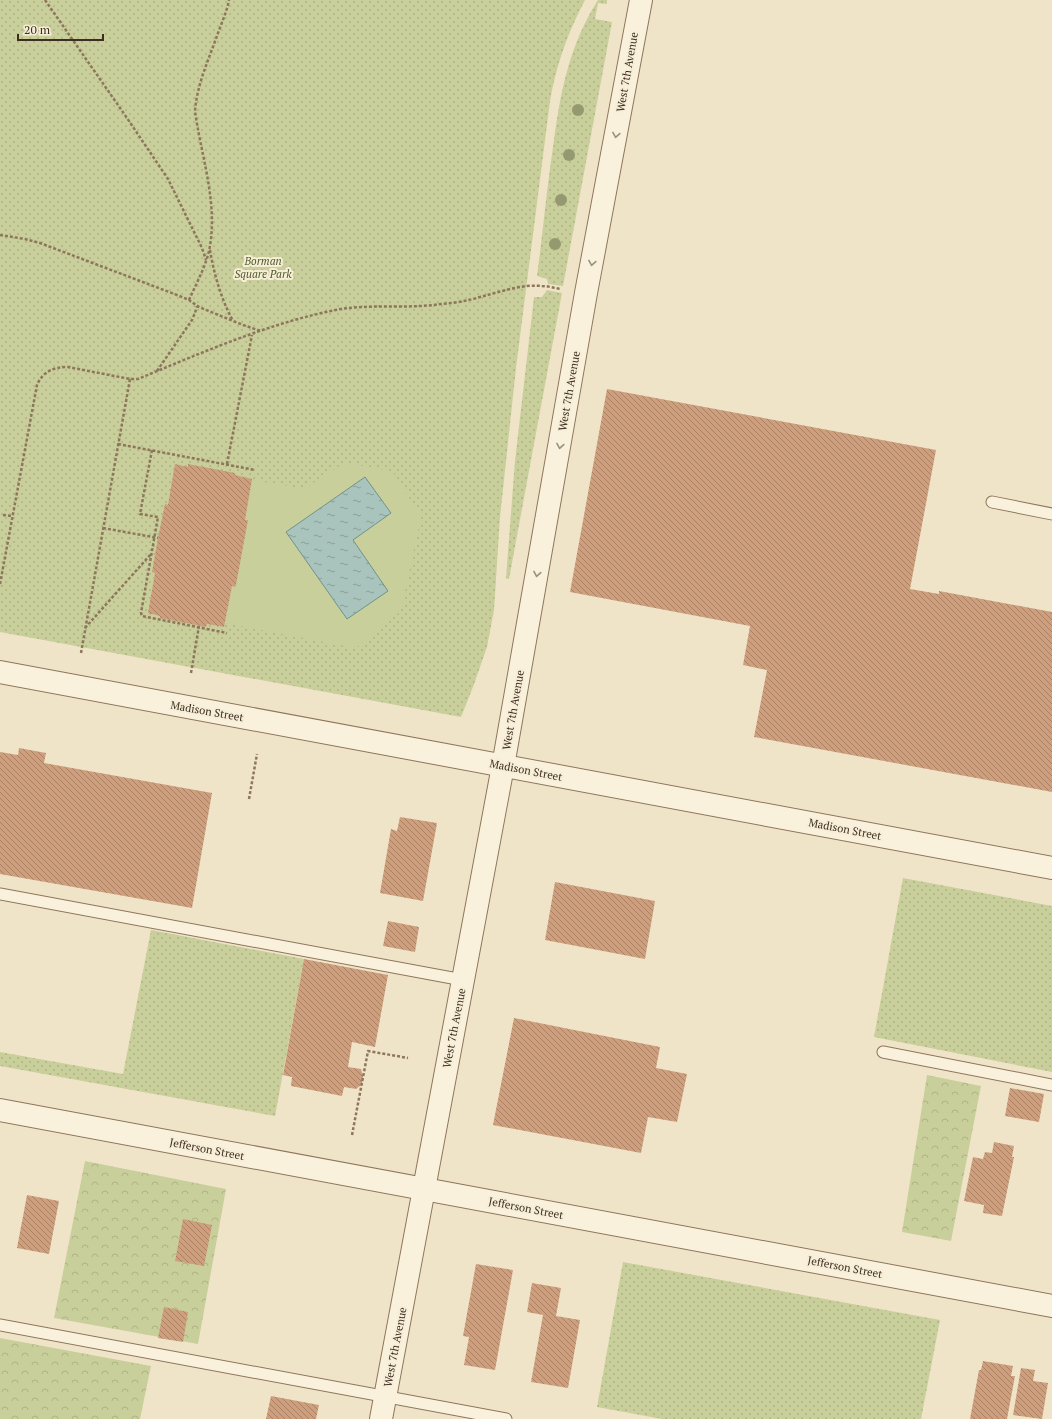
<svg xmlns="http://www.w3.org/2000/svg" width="1052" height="1419" font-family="'PT Serif',serif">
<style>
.grass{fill:url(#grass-dots)}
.forest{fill:url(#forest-crowns)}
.pitch{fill:#c9cf9b}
.water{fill:url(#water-ripples);stroke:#6f938a}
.building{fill:url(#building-back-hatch)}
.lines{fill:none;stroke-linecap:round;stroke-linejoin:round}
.service-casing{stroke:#8d765c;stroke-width:13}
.minor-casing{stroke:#8d765c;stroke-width:24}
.tertiary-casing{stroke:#8d765c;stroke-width:24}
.path{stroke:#8d765c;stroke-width:2.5;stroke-dasharray:3 2;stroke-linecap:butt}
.service{stroke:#faf1dc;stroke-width:11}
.minor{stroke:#faf1dc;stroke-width:22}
.tertiary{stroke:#faf1dc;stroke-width:22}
.tree{fill:#96986f}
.oneway{stroke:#9c907e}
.labels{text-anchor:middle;stroke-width:4;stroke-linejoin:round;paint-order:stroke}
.street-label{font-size:11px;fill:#3d2e20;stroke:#f7eed8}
.park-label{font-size:11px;font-style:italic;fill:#4d5a26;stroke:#f7eed8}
</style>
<defs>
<pattern id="grass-dots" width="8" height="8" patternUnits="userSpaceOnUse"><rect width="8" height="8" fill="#c9cf9b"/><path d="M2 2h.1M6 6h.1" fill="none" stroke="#aeb285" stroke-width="1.8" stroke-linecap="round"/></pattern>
<pattern id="forest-crowns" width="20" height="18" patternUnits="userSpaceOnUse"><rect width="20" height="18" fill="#c9cf9b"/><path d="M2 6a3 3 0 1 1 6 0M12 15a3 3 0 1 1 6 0" fill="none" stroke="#aeb285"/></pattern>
<pattern id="water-ripples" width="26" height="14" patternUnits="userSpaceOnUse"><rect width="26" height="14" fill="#a9c4bc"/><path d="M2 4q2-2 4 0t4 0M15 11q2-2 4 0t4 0" fill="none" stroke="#8ba098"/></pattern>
<pattern id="building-back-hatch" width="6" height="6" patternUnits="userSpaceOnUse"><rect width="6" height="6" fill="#cf9f7d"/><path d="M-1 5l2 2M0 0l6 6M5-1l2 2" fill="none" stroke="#a98266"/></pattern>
</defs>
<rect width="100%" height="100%" fill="#f0e4c8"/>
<g class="grass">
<path d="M0 0H585C567 35 557 63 550 101L516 368 500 517 494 610 487 647 473 687 461 717 0 632Z"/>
<path d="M598 0H607V4L598 3 595 19 612 22 563 286 548 284 547 279 537 276C543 231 547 186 554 140 561 89 570 44 598 0Z"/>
<polygon points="547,290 562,293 509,579 506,578 515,461 534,297 542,297"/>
<polygon points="903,878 1052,906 1052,1072 874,1037"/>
<polygon points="151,930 304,959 275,1116 0,1066 0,1052 123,1074"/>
<polygon points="623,1262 940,1320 921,1419 662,1419 597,1407"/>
</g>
<g class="forest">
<polygon points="927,1075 981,1086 951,1241 902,1232"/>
<polygon points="85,1161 226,1189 198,1344 54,1318"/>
<polygon points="0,1338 151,1366 140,1419 0,1419"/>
</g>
<polygon class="pitch" points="344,463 392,471 421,516 401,611 356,648 225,623 232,586 235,587 247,520 245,520 252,480 304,489"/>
<polygon class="water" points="365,477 391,513 353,540 388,591 347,619 286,532"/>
<g class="building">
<polygon points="607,389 936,450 910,589 939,594 939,591 1052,612 1052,792 754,737 767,670 743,665 750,626 570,592"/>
<polygon points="175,464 188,467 188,464 235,473 235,475 252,479 245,520 248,520 236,585 235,587 232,586 224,627 207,624 206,627 160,618 160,616 148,613 155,573 152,572 158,538 165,504 168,505"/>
<polygon points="19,748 46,753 44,763 212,793 192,908 0,874 0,752 18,755"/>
<polygon points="400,817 437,823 423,901 380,893 391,829 397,831"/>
<polygon points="555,882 655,901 645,959 545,940"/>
<polygon points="388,921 419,927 415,952 383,946"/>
<polygon points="304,959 388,975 375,1047 352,1042 348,1067 361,1069 363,1076 362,1084 356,1089 344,1087 342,1096 291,1086 292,1077 283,1075"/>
<polygon points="514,1018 660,1047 656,1068 687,1074 677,1122 648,1117 641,1153 493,1125"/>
<polygon points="1010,1088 1044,1094 1039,1122 1005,1116"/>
<polygon points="994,1142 1014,1146 1012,1157 1014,1157 1002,1216 983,1213 984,1205 964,1201 973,1157 983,1159 985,1152 992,1153"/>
<polygon points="27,1195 59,1201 49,1254 17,1248"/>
<polygon points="183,1219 212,1225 204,1266 175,1261"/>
<polygon points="476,1264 513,1270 495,1370 464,1365 469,1337 463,1336"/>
<polygon points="532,1283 561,1288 556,1316 580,1320 568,1388 531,1382 543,1315 527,1312"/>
<polygon points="164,1307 188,1312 183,1342 158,1338"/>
<polygon points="983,1361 1013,1366 1011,1376 1015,1376 1007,1419 970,1419 979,1370 981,1370"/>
<polygon points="1021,1368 1035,1370 1033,1381 1048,1383 1042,1419 1013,1415"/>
<polygon points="271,1396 319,1405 316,1419 266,1419"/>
</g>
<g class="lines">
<g class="service-casing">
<g id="service">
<polyline points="992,502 1052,514"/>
<polyline points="0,894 463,980"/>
<polyline points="883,1052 1052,1085"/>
<polyline points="0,1325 506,1419"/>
</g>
</g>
<g class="minor-casing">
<g id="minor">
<polyline points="0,1110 1052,1306"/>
<polyline points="381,1419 503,766 586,293 641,0"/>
</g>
</g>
<g class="tertiary-casing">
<polyline id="tertiary" points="0,672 1052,868"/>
</g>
<g class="path">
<polyline points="45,0 127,118 168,179 202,248 206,260"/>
<polyline points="0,235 25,239 40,243 177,295 189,300 199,307 243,325 261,331"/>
<path d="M210 250C214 274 221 299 233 321"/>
<path d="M189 300C196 284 205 268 209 251 219 205 201 156 195 111 197 84 209 59 218 33 222 22 227 11 229 0"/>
<polyline points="157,371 192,320 195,313 197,306"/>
<polyline points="118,444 255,470"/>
<polyline points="152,450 140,514 158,517 141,613 142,616 227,633"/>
<polyline points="227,464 252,335"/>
<polyline points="3,515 12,516"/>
<polyline points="103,528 158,538"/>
<path d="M0 584 37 385C43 371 54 367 68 367L130 379H138C201 353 274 321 341 309 374 304 408 309 441 304 454 303 467 301 480 297 500 292 521 284 542 286 548 286 554 288 560 289"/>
<polyline points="85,628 151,554"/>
<polyline points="81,653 130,379"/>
<polyline points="191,673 199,626"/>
<polyline points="249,799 257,754"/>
<polyline points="352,1135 368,1051 408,1058"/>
</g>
<use href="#service" class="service"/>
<use href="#minor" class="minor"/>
<use href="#tertiary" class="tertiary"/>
</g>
<g class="tree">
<circle cx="578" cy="110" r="6"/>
<circle cx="569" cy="155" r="6"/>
<circle cx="561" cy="200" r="6"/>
<circle cx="555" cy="244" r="6"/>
</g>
<defs><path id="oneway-chevron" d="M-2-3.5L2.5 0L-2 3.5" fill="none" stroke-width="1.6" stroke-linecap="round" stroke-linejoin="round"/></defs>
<g class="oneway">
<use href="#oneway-chevron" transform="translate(616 135) rotate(100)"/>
<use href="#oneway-chevron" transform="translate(592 263) rotate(100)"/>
<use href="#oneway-chevron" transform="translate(560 446) rotate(100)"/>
<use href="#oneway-chevron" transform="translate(537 574) rotate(100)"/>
</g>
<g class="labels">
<g class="street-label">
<text transform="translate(627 72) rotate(-80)" y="4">West 7th Avenue</text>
<text transform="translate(569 391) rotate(-80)" y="4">West 7th Avenue</text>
<text transform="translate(513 710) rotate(-80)" y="4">West 7th Avenue</text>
<text transform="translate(207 711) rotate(10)" y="4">Madison Street</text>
<text transform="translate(526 770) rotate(11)" y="4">Madison Street</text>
<text transform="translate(845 829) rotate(11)" y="4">Madison Street</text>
<text transform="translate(454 1028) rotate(-79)" y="4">West 7th Avenue</text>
<text transform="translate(207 1149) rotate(11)" y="4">Jefferson Street</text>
<text transform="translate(526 1208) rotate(11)" y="4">Jefferson Street</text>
<text transform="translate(845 1267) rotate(11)" y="4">Jefferson Street</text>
<text transform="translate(395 1347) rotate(-79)" y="4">West 7th Avenue</text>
</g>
<g class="park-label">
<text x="263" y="265">Borman<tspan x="263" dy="13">Square Park</tspan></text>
</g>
</g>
<path d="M18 34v6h85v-6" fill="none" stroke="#3d2e20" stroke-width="2"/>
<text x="24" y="34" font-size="12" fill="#3d2e20" stroke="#f7eed8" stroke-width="3" paint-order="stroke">20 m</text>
</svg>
